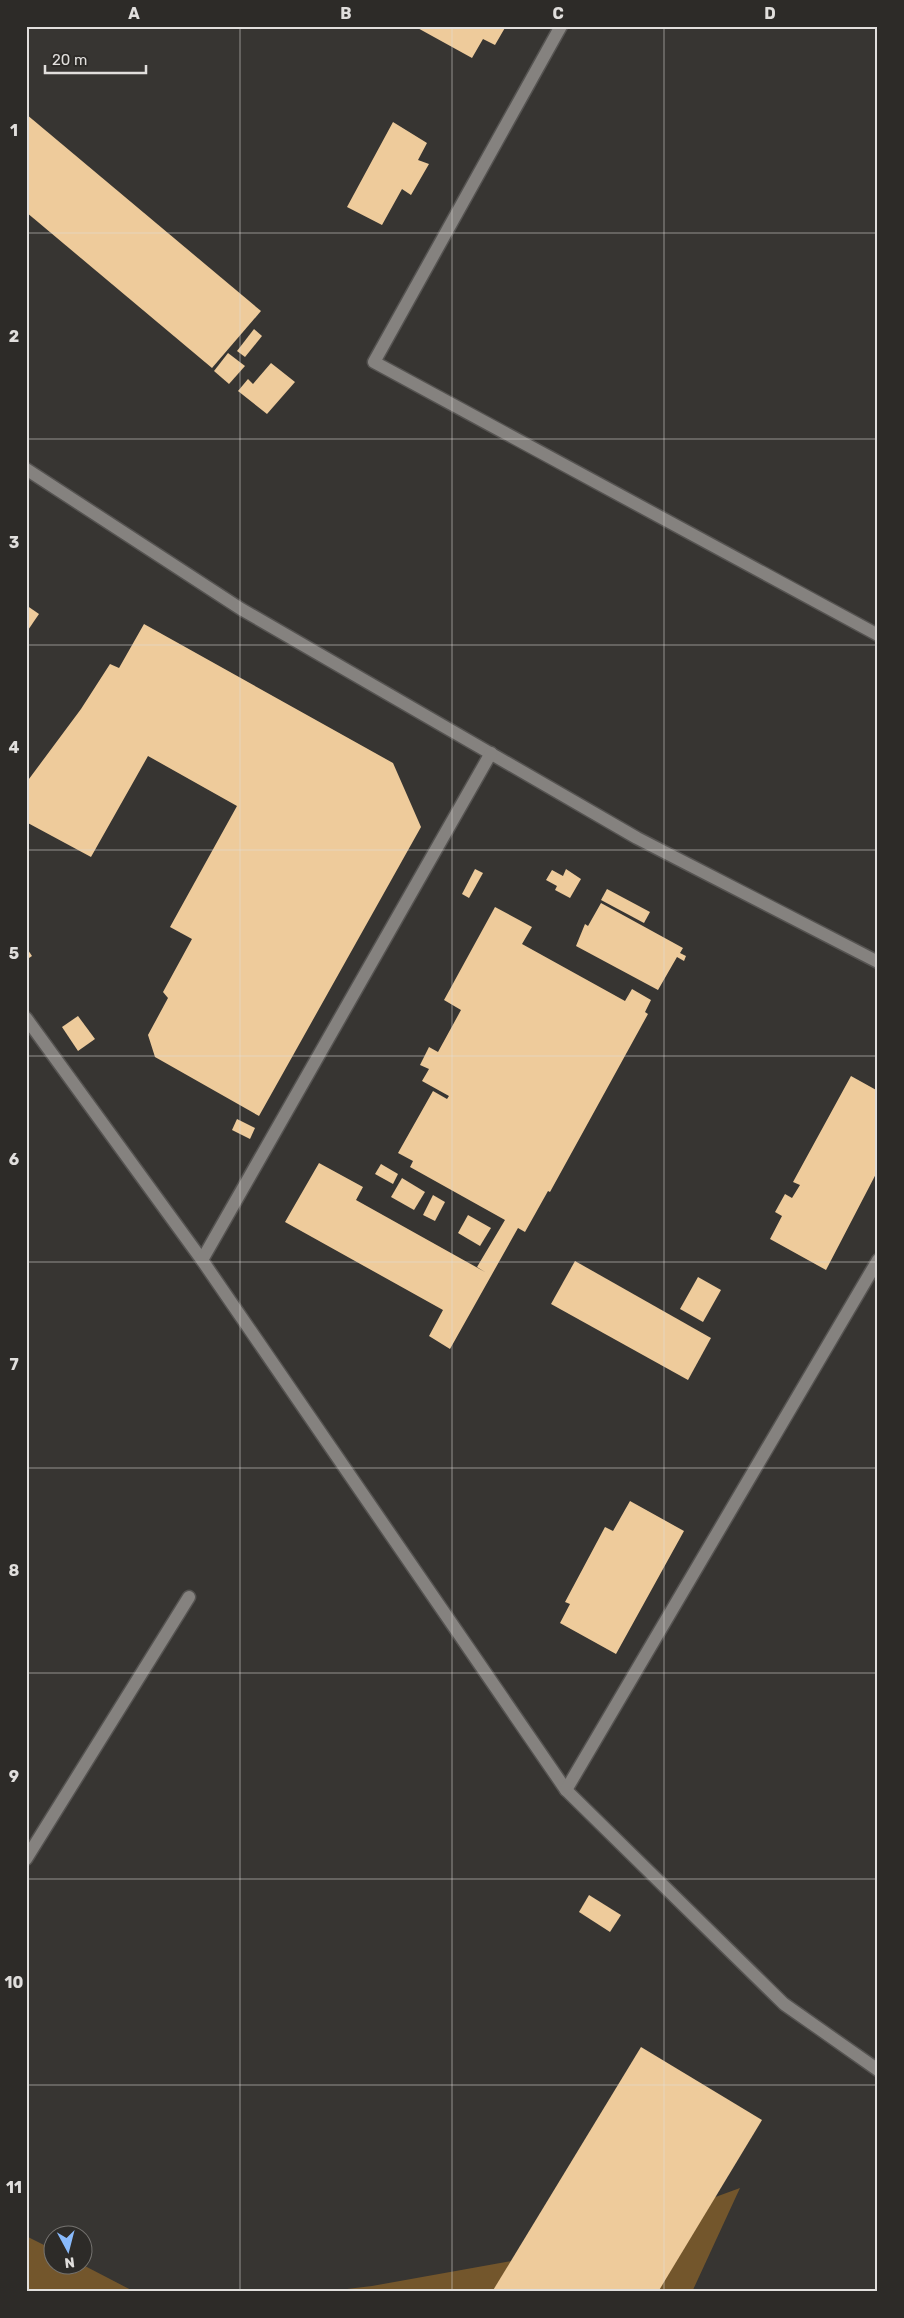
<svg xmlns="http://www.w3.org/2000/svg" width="904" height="2318" font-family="Rubik,sans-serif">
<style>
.green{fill:#73562c}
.building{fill:#eecb9b}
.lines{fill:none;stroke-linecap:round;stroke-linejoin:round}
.minor-casing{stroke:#555351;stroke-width:15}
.minor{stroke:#85827f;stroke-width:12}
.grid{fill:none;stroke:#e1dfdd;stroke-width:1;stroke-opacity:0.55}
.neatline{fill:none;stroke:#e1dfdd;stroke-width:2}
.grid-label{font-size:16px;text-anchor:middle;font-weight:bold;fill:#e1dfdd}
</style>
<rect width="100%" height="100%" fill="#373532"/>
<g class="green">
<polygon points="740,2188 692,2292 322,2292 372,2286 568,2251"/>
<polygon points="26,2236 52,2249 52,2266 83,2265 135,2292 26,2292"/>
</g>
<g class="building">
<polygon points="414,26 506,26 495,45 483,39 472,58"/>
<polygon points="26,114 261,311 212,368 26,212"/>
<polygon points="393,122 427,143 418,160 429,164 411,195 402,189 382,225 347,207"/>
<polygon points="254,329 262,336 245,357 237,351"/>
<polygon points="228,353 245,366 229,384 214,371"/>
<polygon points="271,363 295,382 267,414 238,391 248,379 253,384"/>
<polygon points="26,605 39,614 26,633"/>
<polygon points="144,624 393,763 421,827 259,1116 155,1057 148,1035 168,998 163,992 192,939 170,927 237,806 148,756 91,857 26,822 26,783 81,709 110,664 119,668"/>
<polygon points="475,869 483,873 469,898 462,894"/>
<polygon points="566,869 581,879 570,898 555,890 557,886 546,880 552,870 563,876"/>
<polygon points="607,889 650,912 644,923 601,900"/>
<polygon points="601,903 683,948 680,953 686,956 684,961 677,957 658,990 576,946 585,924 588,926"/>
<polygon points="495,907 532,927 522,944 625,1001 632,989 651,1000 645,1012 648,1014 550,1192 548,1191 525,1232 518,1228 450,1349 429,1336 443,1310 285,1222 319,1163 363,1187 356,1200 485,1272 477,1267 505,1220 410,1167 413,1161 398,1153 433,1091 447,1099 449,1096 422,1081 429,1069 420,1065 429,1047 438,1052 461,1010 444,1000"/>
<polygon points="26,947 32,956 26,960"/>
<polygon points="78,1016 95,1039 78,1051 62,1027"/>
<polygon points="851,1076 878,1091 878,1170 826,1270 770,1239 782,1216 775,1212 785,1194 792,1198 800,1185 793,1182"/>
<polygon points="237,1119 255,1128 250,1139 232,1130"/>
<polygon points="381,1164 398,1174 393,1184 375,1174"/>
<polygon points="402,1178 425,1192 414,1210 391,1197"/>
<polygon points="433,1195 445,1202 435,1221 423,1215"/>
<polygon points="468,1215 491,1228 480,1246 458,1233"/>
<polygon points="575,1261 711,1338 688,1380 551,1304"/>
<polygon points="698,1277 721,1290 703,1322 680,1309"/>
<polygon points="630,1501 684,1531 616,1654 560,1623 570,1604 565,1602 605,1527 613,1531"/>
<polygon points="589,1895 621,1915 610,1932 579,1912"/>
<polygon points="641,2047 762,2120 658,2292 492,2292"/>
</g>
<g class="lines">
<g class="minor-casing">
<g id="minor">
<polyline points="561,26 374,362 878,635"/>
<polyline points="26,469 241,609 637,838 878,962"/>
<polyline points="26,1018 202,1260 566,1790 784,2004 878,2070"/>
<polyline points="202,1260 491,753"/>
<polyline points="566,1790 878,1260"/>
<polyline points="26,1859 189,1597"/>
</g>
</g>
<use href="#minor" class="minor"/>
</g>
<path class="grid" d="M240 26V2292M452 26V2292M664 26V2292M26 233H878M26 439H878M26 645H878M26 850H878M26 1056H878M26 1262H878M26 1468H878M26 1673H878M26 1879H878M26 2085H878"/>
<rect width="904" height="2318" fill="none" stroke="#2d2b28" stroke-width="55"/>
<g transform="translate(68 2250) rotate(173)"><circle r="24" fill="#2d2b28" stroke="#757370"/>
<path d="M0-4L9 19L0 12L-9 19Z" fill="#89bafc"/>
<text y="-8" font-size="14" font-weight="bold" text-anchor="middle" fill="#e1dfdd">N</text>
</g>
<path d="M45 65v8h101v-8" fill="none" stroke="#e1dfdd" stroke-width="2.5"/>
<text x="52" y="65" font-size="15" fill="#e1dfdd" stroke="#2d2b28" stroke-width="4" paint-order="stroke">20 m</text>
<rect x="28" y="28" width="848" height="2262" class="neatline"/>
<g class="grid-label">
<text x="134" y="19">A</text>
<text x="346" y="19">B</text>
<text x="558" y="19">C</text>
<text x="770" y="19">D</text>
<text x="14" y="136">1</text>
<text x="14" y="342">2</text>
<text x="14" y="548">3</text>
<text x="14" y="753">4</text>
<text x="14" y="959">5</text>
<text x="14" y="1165">6</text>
<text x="14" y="1370">7</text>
<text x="14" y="1576">8</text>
<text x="14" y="1782">9</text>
<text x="14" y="1988">10</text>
<text x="14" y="2193">11</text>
</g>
</svg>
